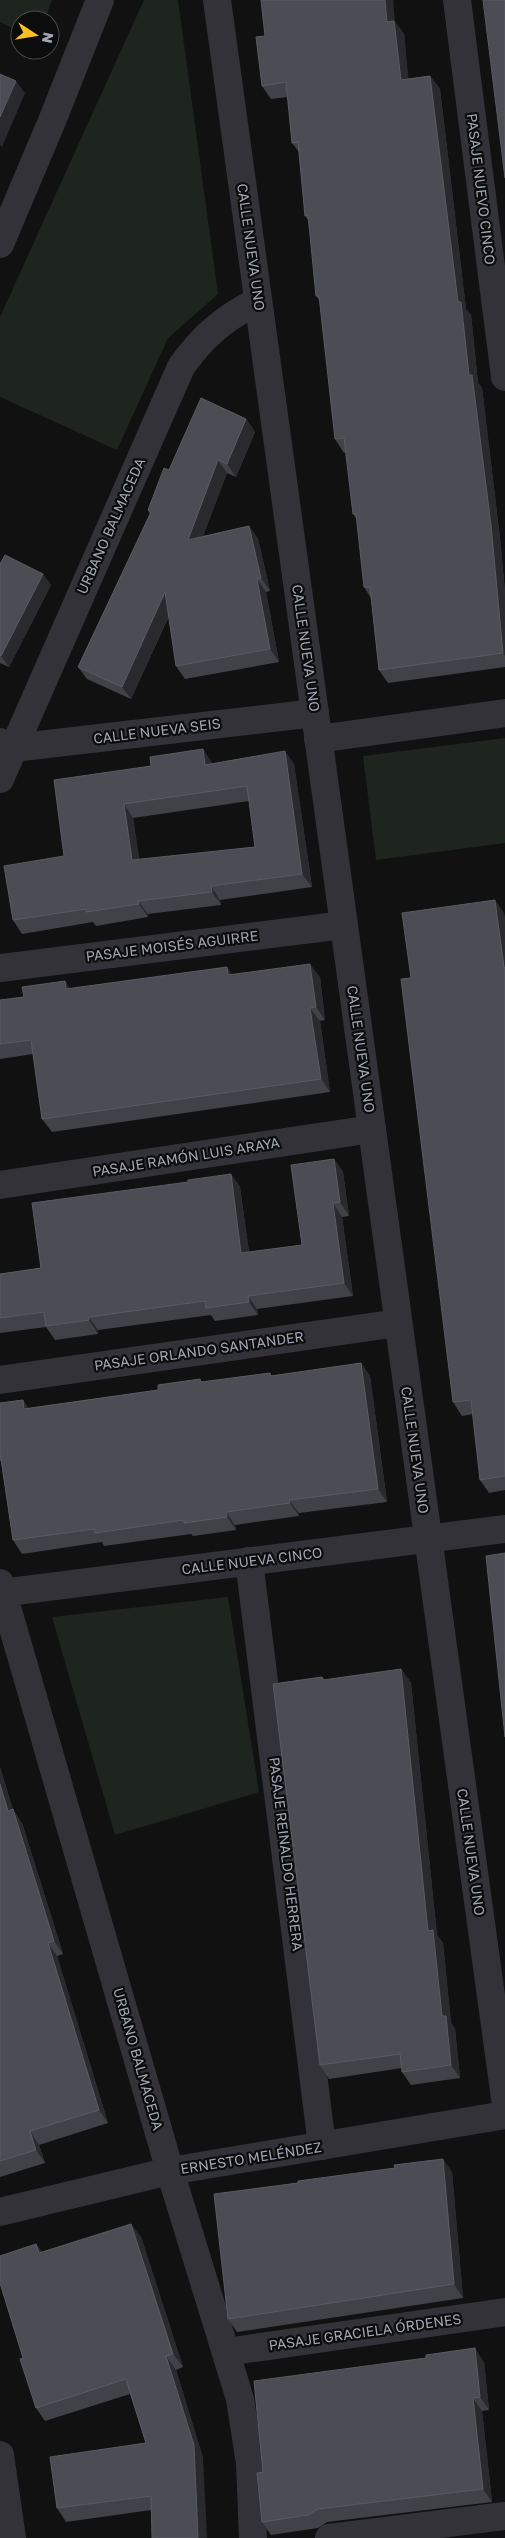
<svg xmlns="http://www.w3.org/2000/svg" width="505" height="2538" font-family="'Golos Text',sans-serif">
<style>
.green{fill:#1d251e}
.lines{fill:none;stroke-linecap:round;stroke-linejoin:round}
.minor{stroke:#323238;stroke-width:28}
.wall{fill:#414248;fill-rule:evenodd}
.shaded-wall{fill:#2a2a2e}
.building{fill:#4c4d54;stroke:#595b63;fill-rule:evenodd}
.labels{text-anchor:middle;stroke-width:4.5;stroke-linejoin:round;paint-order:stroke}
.street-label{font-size:14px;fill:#a1a6b4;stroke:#0c0c0d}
</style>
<rect width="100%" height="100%" fill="#111112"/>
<g class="green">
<polygon points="0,0 52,0 45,20 20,20 20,32 0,22"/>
<polygon points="144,0 178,0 218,294 168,338 117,450 0,397 0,317"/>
<polygon points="505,738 505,843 376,860 363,756"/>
<polygon points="228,1597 259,1792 115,1835 52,1617"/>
</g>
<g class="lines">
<g class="minor">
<polyline points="217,0 505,2098"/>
<polyline points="457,0 505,377"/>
<polyline points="0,244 52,121 100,0"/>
<polyline points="318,739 505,713"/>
<polyline points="0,742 13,748 315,713"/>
<path d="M0 779 181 367C202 337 225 317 258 301"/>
<polyline points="0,968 344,925"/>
<polyline points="0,1185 372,1129"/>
<polyline points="0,1380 398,1323"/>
<polyline points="249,1561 322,2146"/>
<polyline points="0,1583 170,2171 240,2399 250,2463 253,2538"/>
<polyline points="0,1593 505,1529"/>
<polyline points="0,2212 170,2171 505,2115"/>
<polyline points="226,2352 505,2312"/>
<polyline points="0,2455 12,2538"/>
<polyline points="329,2538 505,2516"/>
</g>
</g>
<g class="wall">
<polygon points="395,22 404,34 408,79 430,76 440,89 466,309 471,315 478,383 482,388 500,538 505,592 505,667 388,683 379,670 371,598 364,587 357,520 353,514 346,452 344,453 335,439 320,301 316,296 309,221 305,216 299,152 292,143 288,97 271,99 262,86"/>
<polygon points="246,419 255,432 236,477 227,473 203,536 249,526 258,539 270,591 266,592 279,662 185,679 176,666 169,616 131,699 87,679 78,667 150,514 148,510 169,470"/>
<polygon points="0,564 43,574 51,585 9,667 0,663"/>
<path d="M203 749 212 764H294L312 887 220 900 221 905 148 914V917L96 926 93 922 22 934 13 920 64 856 151 766ZM249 801 255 847 139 860 133 818Z"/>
<polygon points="504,913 505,921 505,1490 489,1493 480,1480 473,1414 462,1416 453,1402 411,978"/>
<polygon points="227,967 232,975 320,977 325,1020 320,1021 330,1092 52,1132 42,1119 33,1054 0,1059 0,1000 24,997 65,981 70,989"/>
<polygon points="334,1159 343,1172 349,1216 342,1217 353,1296 257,1309 258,1315 215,1321 211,1315 98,1330 98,1334 55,1340 46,1327 0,1333 0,1274 41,1268 188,1182 231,1174 240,1187 249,1252 302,1245"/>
<polygon points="361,1363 370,1376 387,1502 299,1513 299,1516 235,1525 236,1530 193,1536 191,1534 104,1546 102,1542 22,1554 13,1540 1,1461 0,1461 0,1403 23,1400 28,1408 158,1390 200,1379 202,1382 272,1376"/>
<polygon points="401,1669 411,1683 437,1935 443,1943 451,2023 455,2029 460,2078 411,2085 402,2072 402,2068 329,2079 320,2065 322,1677 325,1680"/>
<polygon points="0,1767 13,1810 22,1823 63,1954 57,1956 108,2123 39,2145 45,2163 0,2177"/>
<polygon points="452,2172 463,2298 237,2332 228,2319"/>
<polygon points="141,2237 183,2367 176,2370 203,2458 151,2510 66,2522 57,2508 146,2443 130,2394 45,2421 36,2408 23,2358 36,2244 42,2252"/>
<polygon points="484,2362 489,2410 482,2411 492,2502 327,2522 318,2528 271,2535 262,2522 263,2472"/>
</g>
<g class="shaded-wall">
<polygon points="385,0 393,0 395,22 404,34 410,93 401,80 387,22"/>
<polygon points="430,76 440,89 466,309 471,315 478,383 482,388 500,538 505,592 505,656 503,653 469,375 458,302"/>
<polygon points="16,81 25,93 2,147 0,145 0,117"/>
<polygon points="246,419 255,432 236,477 227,464"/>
<polygon points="218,460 227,473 197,552 188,540"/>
<polygon points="249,526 258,539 270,591 261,578"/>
<polygon points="43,574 51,585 9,667 1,656"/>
<polygon points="257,579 266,592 279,662 270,649"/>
<polygon points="165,592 174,604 131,699 122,687"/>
<polygon points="203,749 212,763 214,778 205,765"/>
<polygon points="285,751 294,764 312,887 302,874"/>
<polygon points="124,804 133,818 142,874 132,860"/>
<polygon points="211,886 220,900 221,905 212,892"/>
<polygon points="495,900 504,913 505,921 505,969"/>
<polygon points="138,901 148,914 148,917 139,904"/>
<polygon points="310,964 320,977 325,1020 316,1007"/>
<polygon points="227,967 236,981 228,975"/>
<polygon points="65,981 74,995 66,989"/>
<polygon points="310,1008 320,1021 330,1092 321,1079"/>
<polygon points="334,1159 343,1172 349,1216 340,1202"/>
<polygon points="231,1174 240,1187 251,1267 241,1253"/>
<polygon points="333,1203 342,1217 353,1296 344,1283"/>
<polygon points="248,1296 257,1309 258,1315 249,1302"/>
<polygon points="89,1317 98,1330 98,1334 89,1320"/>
<polygon points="361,1363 370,1376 387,1502 378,1489"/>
<polygon points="23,1400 32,1413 24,1409"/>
<polygon points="289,1500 299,1513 299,1516 290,1503"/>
<polygon points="226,1512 235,1525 236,1530 227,1517"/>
<polygon points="401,1669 411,1683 437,1935 443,1943 451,2023 455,2029 460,2078 451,2065 428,1931"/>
<polygon points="0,1767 13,1810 22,1823 63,1954 54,1941 8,1811 0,1784"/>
<polygon points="48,1943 57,1956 108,2123 99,2110"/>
<polygon points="30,2131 39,2145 45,2163 36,2150"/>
<polygon points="443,2159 452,2172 463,2298 454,2284"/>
<polygon points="131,2224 141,2237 183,2367 173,2354"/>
<polygon points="36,2244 46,2258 39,2253"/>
<polygon points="475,2348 484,2362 489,2410 480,2397"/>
<polygon points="166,2356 176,2370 203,2458 207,2538 198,2538"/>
<polygon points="473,2398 482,2411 492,2502 483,2489"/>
</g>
<g class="building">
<polygon points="261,0 385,0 387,22 394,21 401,80 430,76 458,302 461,302 469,375 472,375 491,525 503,653 379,670 370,587 364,587 356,514 353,514 344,438 335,439 319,296 316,296 308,215 305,216 298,142 292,143 286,82 262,86 256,37 265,36"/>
<polygon points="483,0 505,0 505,178"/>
<polygon points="0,74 16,81 0,117"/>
<polygon points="201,398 246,419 227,464 218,460 188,540 249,526 261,578 257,579 270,649 176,666 165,592 122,687 78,667 151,512 148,510 164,468 169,470"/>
<polygon points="5,555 43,574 1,656 0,655 0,564"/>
<path d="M203 749 205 765 285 751 302 874 211 886 212 892 138 901 139 904 86 912V909L13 920 4 866 64 856 54 780 151 766 150 757ZM247 786 255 847 132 860 124 804Z"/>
<polygon points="495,900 504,968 505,967 505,1476 480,1480 471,1400 453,1402 401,979 411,978 402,913"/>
<polygon points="310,964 316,1007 310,1008 321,1079 42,1119 31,1040 0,1044 0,1000 24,997 22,987 65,981 66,989 227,967 228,975"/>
<polygon points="334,1159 340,1202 333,1203 344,1283 248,1296 249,1302 206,1308 205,1301 89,1317 89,1320 46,1326 44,1312 0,1318 0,1274 41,1268 32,1203 188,1182 188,1180 231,1174 241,1253 302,1245 291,1165"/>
<polygon points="361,1363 378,1489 289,1500 290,1503 226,1512 227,1517 184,1523 184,1520 95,1533 94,1529 13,1540 0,1452 0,1403 23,1400 24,1409 158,1390 158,1385 200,1379 201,1382 270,1373 271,1376"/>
<polygon points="505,1553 505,1737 486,1556"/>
<polygon points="401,1669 428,1931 433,1930 442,2016 446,2016 451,2065 402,2072 400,2054 320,2065 273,1684 322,1677 323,1680"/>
<polygon points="0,1784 8,1811 13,1809 54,1941 48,1943 99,2110 30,2131 36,2150 0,2161"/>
<polygon points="443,2159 454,2284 228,2319 214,2194 298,2183 298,2181 395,2168 394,2165"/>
<polygon points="131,2224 173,2354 166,2356 194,2445 198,2538 152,2538 151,2496 57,2508 50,2457 146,2443 126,2379 36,2408 20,2359 23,2358 0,2283 0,2256 36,2244 39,2253"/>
<polygon points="475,2348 480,2397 473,2398 483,2489 318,2509 308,2515 262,2522 257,2473 263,2472 254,2381 426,2358 426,2355"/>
</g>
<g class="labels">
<g class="street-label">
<text transform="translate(481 189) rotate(83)" y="5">PASAJE NUEVO CINCO</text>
<text transform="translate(251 247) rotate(82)" y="5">CALLE NUEVA UNO</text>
<text transform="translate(111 526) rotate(-66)" y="5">URBANO BALMACEDA</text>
<text transform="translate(306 648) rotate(82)" y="5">CALLE NUEVA UNO</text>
<text transform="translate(157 731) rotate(-7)" y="5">CALLE NUEVA SEIS</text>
<text transform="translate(172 946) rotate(-7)" y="5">PASAJE MOISÉS AGUIRRE</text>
<text transform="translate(361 1049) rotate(82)" y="5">CALLE NUEVA UNO</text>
<text transform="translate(186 1157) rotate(-9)" y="5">PASAJE RAMÓN LUIS ARAYA</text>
<text transform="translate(199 1351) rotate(-8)" y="5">PASAJE ORLANDO SANTANDER</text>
<text transform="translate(415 1450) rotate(82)" y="5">CALLE NUEVA UNO</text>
<text transform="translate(252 1561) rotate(-7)" y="5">CALLE NUEVA CINCO</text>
<text transform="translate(471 1852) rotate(82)" y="5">CALLE NUEVA UNO</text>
<text transform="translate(286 1854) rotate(83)" y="5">PASAJE REINALDO HERRERA</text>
<text transform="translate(138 2059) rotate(74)" y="5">URBANO BALMACEDA</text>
<text transform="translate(251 2158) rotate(-9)" y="5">ERNESTO MELÉNDEZ</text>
<text transform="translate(365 2332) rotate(-8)" y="5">PASAJE GRACIELA ÓRDENES</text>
</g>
</g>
<g transform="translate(35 35) rotate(102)"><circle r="24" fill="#0c0c0d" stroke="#484a50"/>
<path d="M0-4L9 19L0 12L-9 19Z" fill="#fabf22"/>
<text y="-8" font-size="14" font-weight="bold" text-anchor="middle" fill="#a1a6b4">N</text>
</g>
</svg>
